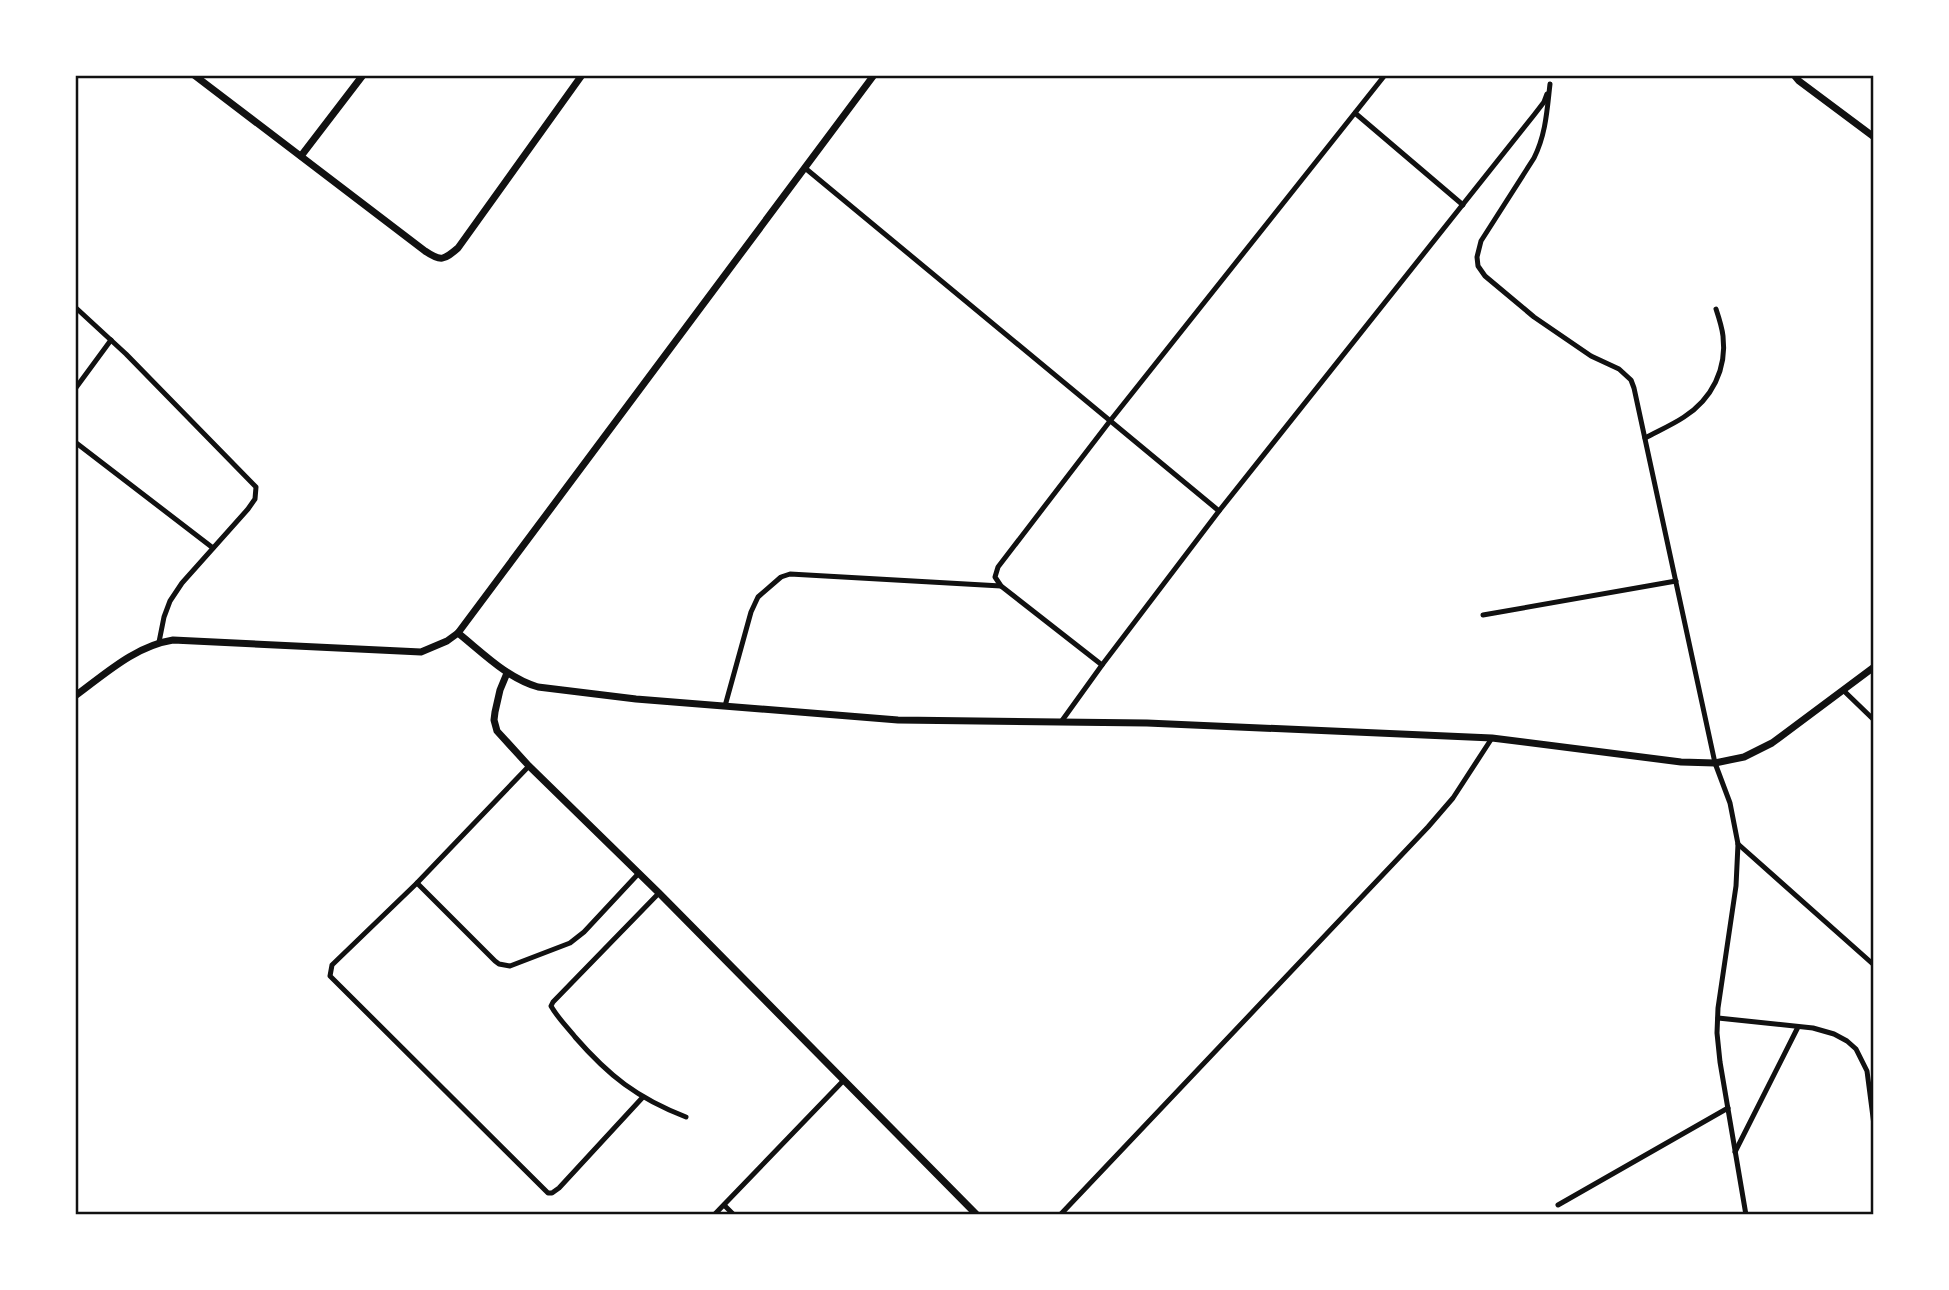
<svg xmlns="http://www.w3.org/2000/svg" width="1949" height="1290" font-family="Manrope,sans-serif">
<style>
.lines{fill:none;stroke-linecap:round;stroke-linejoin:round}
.service{stroke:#111;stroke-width:5}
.minor{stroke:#111;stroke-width:7}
.neatline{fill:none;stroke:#111;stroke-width:2.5}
</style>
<rect width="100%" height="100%" fill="#fff"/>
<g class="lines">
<g class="service">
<path d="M1550 84C1547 110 1546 134 1534 158L1481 241 1477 257 1478 266 1485 276 1534 317 1591 356 1619 369 1631 380 1634 388 1715 763 1730 803 1738 844 1736 886 1718 1008 1717 1033 1720 1062 1746 1215"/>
<polyline points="1355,113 1463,205"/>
<polyline points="805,168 1219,511"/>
<polyline points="75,307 126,354 256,487 255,499 248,509 182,583 170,601 164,617 159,642"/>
<polyline points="75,389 111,340"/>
<path d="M1645 438C1658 431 1672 425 1684 417 1712 399 1727 369 1723 336 1722 327 1719 318 1716 309"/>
<polyline points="75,442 213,548"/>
<polyline points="1483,615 1676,581"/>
<polyline points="1102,665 1001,586 995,577 998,567 1110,421 1385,75"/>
<polyline points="1843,690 1874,720"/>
<polyline points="725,706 751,612 758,597 781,577 790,574 1001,586"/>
<polyline points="1061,722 1102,665 1219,511 1534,115 1544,102 1547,94"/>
<polyline points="529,766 417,883 332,965 330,976 548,1193 552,1193 559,1188 643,1097"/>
<polyline points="1738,844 1874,965"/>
<polyline points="417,883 495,961 499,964 510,966 570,943 584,932 639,873"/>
<path d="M659 893 553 1002 551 1006C557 1017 567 1027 575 1037 609 1076 637 1098 686 1117"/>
<polyline points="1718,1018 1813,1028 1834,1034 1847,1041 1856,1049 1867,1071 1874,1125"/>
<polyline points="1735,1152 1798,1027"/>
<polyline points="724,1205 734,1215"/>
<polyline points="1558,1205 1728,1108"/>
<polyline points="714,1215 844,1080"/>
<polyline points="1060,1215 1428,827 1453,798 1492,738"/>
</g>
<g class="minor">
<path d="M194 75 425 251C441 262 444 260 458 248L582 75"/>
<polyline points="1794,75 1799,81 1874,137"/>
<polyline points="301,156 363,75"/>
<path d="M458 633C483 653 507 678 538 687L636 699 898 720 1147 723 1492 738 1681 762 1715 763 1744 757 1772 743 1874 667"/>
<polyline points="507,673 500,690 495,712 494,720 497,731 529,766 659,893 977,1215"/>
<path d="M75 696C105 674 135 646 173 640L421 652 447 641 458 633 874 75"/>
</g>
</g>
<rect width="1949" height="1290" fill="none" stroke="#ffffff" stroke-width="154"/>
<rect x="77" y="77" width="1795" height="1136" class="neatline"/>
</svg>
